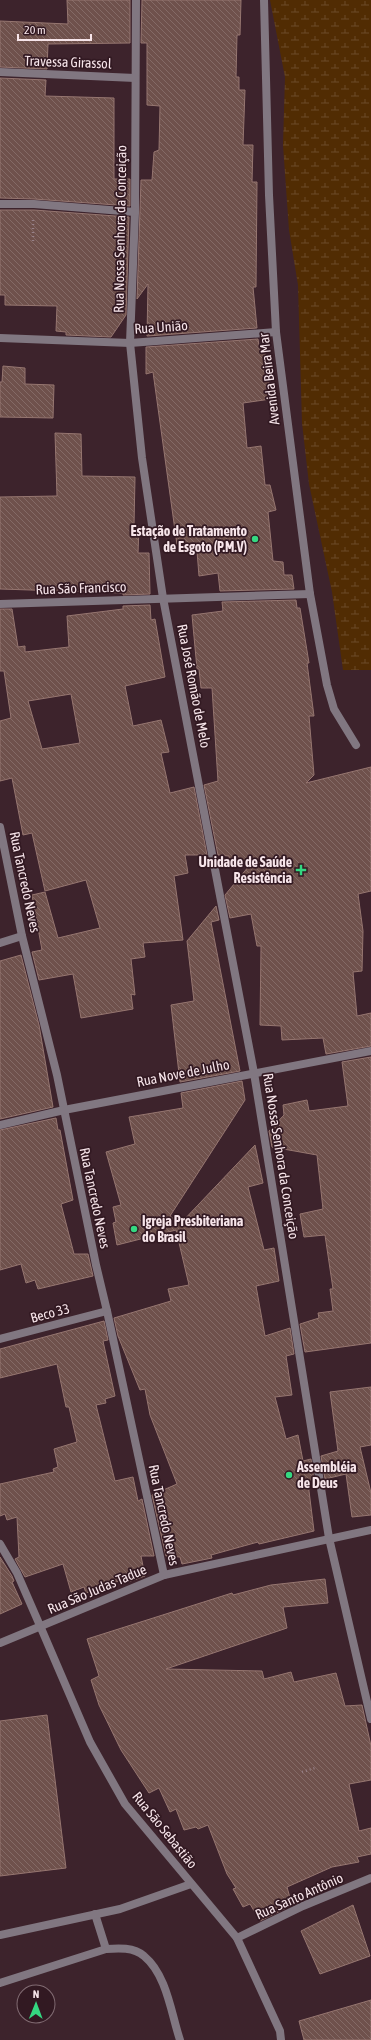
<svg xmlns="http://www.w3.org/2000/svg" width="371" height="2040" font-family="'Asap Condensed',sans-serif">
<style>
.wetland{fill:url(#wetland-marsh)}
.building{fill:url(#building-back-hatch);stroke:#967670;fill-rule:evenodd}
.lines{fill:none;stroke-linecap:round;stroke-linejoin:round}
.path{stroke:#978188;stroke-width:2.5;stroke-dasharray:1 3;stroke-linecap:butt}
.lane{stroke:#817781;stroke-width:8}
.street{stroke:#817781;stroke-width:8}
.poi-dot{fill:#34d881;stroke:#321922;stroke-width:1.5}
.labels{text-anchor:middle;stroke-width:3.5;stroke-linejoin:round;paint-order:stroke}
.street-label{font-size:14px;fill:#f7e5ea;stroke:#321922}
.poi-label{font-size:14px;font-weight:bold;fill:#f7e5ea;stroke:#321922;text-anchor:end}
</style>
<defs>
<pattern id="wetland-marsh" width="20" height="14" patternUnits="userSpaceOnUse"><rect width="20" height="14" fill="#512c03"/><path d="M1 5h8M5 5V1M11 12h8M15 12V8" fill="none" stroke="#6b4a28"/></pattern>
<pattern id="building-back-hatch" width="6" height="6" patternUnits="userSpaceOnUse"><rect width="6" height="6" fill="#6f514c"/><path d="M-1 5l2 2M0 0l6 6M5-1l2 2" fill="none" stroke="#846a66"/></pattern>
</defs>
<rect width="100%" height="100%" fill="#3d232c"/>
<polygon class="wetland" points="270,0 371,0 371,670 343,670 332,592 309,484 302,423 298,285 289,230 283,145 285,77"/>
<g class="building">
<polygon points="67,0 130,0 130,43 48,44 47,69 0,67 0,21 68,24"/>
<polygon points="142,0 241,0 240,35 237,35 236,77 239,77 239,90 245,90 243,145 253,145 252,182 257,182 256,287 253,287 257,328 147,336 148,284 137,299 141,180 152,180 154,152 159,150 160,106 147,105 147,43 141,43"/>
<polygon points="0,78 46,80 45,96 114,98 114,179 130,179 130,206 34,199 0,198"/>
<polygon points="0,210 34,210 129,217 126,315 111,337 66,335 66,332 56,331 57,306 5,305 5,295 0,295"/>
<polygon points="258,339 259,346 264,345 271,399 243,403 247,448 261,446 265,485 270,485 276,510 268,512 273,561 283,562 284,575 292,575 294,589 220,591 218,573 199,576 197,551 178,552 153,372 146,374 146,347"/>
<polygon points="3,366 25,368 25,384 54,385 53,418 0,417 0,382 2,382"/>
<polygon points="55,433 81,434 82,476 135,477 134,526 139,527 138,553 149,553 150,594 123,595 123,593 0,589 0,497 57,496"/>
<polygon points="296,600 297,608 300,608 309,663 307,663 314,716 309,716 314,775 306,783 371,767 371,891 358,894 363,931 362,971 353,972 357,1016 371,1013 371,1046 326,1054 323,1038 282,1040 281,1026 260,1025 261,946 257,946 251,914 230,918 225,895 254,860 230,865 229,856 218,855 204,785 218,781 212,688 201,688 199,669 197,669 192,615 223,611 222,602"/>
<path d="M150 605 151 620 155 619 165 677 125 686 133 726 161 720 169 752 161 753 170 793 194 787 207 855H185L188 873 174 876 183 940 143 943 145 957 131 959 135 995 131 994 133 1009 81 1018 73 974 39 980 32 952 42 950 32 895 45 892 58 938 100 928 86 880 45 891 32 833 23 835 12 778 0 781V721L11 718 4 671H0V609H12L18 647 25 646V652L69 647 67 616 123 609V606ZM71 694 80 743 42 749 28 701Z"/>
<polygon points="216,906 219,920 211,922 240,1071 180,1082 171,1005 194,1001 187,941"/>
<polygon points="21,955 39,1025 53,1107 0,1119 0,961"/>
<polygon points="371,1057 371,1343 305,1352 300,1324 319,1318 318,1313 333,1311 330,1289 333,1289 325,1235 304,1237 300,1214 323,1209 317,1155 272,1147 269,1131 284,1115 283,1105 307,1100 309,1111 348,1106 342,1062"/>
<polygon points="242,1081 245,1100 170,1216 180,1224 255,1145 263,1183 248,1187 264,1250 274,1248 279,1281 256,1286 265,1336 290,1328 294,1354 286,1356 292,1395 275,1397 286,1439 298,1435 303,1461 311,1459 314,1481 308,1483 314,1531 259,1544 258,1542 211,1555 212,1558 182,1564 180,1557 166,1556 152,1495 177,1484 150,1415 145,1389 140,1390 118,1336 114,1318 171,1301 168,1289 189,1285 176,1230 117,1245 113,1223 116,1222 113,1207 121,1205 106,1152 135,1144 129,1117 183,1108 181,1093"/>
<polygon points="56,1118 58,1130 60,1130 73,1200 61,1204 74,1254 88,1254 93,1276 38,1289 35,1280 26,1283 21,1264 0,1270 0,1130"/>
<polygon points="104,1321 108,1340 103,1341 115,1396 105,1399 106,1403 96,1405 115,1481 133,1477 138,1501 142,1499 154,1556 141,1556 145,1576 120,1585 119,1581 86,1593 84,1587 71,1592 63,1564 25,1577 15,1559 19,1557 17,1517 7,1520 5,1514 0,1516 0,1484 54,1472 53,1469 58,1467 54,1449 77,1442 69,1407 66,1407 57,1364 0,1378 0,1349"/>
<polygon points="371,1387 371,1445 360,1447 371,1493 371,1515 352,1517 346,1474 325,1479 321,1456 338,1451 330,1392"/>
<polygon points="0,1557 12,1576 14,1581 12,1582 22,1604 0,1614"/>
<polygon points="325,1579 328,1603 283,1607 287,1628 166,1669 262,1671 264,1679 291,1672 294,1682 336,1673 345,1706 362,1705 371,1746 371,1780 349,1784 359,1831 371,1828 371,1854 357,1857 359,1862 332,1867 287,1887 292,1905 260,1921 250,1904 243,1907 233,1889 236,1888 227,1874 208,1825 198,1829 196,1827 184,1830 176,1809 170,1812 159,1788 149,1793 121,1750 99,1705 91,1680 99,1676 87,1639 232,1593 233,1595 271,1585"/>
<polygon points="47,1715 66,1868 0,1876 0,1721"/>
<polygon points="353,1905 370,1956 320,1974 301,1931"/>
<polygon points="371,2000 371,2040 304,2040 299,2021"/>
</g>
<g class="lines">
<g class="path">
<polyline points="33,220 33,241"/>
<polyline points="302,1772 315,1768"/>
</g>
<g class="lane">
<polyline points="0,1339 107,1311"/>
<polyline points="0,1544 17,1573 41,1628"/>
<polyline points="95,1914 106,1949"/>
<polyline points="0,1935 120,1909 191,1884"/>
<path d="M0 1983 106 1949C118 1948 134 1947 144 1956 167 1975 171 2013 180 2040"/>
</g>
<g class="street">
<polyline points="136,0 135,212 130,343 142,458 163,598 254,1073 329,1538 371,1719"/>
<polyline points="264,0 269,195 276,332 310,594 327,685 334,709 356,745"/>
<polyline points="0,72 135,78"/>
<polyline points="0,204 34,204 135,212"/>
<polyline points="0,338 130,343 276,332"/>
<polyline points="0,604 310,594"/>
<polyline points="0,827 22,936 57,1075 96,1265 107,1311 164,1575"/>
<polyline points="0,943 22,936"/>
<polyline points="0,1125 64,1110 371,1051"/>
<polyline points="41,1628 90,1742 125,1804 237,1938 280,2031 281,2040"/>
<polyline points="0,1643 164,1575 371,1530"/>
<polyline points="237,1938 303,1906 371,1878"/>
</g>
</g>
<g class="poi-dot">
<circle cx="255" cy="539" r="4"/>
<path d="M299 864h4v4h4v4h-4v4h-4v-4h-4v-4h4z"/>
<circle cx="134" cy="1229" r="4"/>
<circle cx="289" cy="1475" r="4"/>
</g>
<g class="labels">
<g class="street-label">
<text transform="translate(68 62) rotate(2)" y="5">Travessa Girassol</text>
<text transform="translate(120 229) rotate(-89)" y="5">Rua Nossa Senhora da Conceição</text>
<text transform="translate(161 327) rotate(-4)" y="5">Rua União</text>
<text transform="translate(269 379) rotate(-97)" y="5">Avenida Beira Mar</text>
<text transform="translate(81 588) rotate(-2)" y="5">Rua São Francisco</text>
<text transform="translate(194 686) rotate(79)" y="5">Rua José Romão de Melo</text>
<text transform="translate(25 882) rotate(78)" y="5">Rua Tancredo Neves</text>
<text transform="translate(183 1073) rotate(-11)" y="5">Rua Nove de Julho</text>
<text transform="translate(281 1156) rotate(81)" y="5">Rua Nossa Senhora da Conceição</text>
<text transform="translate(95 1198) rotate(78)" y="5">Rua Tancredo Neves</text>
<text transform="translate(50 1313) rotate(-15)" y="5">Beco 33</text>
<text transform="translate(164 1515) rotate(78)" y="5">Rua Tancredo Neves</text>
<text transform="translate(97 1589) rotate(-23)" y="5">Rua São Judas Tadue</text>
<text transform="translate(165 1830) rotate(51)" y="5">Rua São Sebastião</text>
<text transform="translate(299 1896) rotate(-24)" y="5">Rua Santo Antônio</text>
</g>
<g class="poi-label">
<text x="247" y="536">Estação de Tratamento<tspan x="247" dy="16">de Esgoto (P.M.V)</tspan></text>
<text x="292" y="867">Unidade de Saúde<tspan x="292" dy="16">Resistência</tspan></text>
<text x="142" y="1226" text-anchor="start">Igreja Presbiteriana<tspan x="142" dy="16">do Brasil</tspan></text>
<text x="297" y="1472" text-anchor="start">Assembléia<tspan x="297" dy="16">de Deus</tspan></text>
</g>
</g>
<g transform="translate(36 2004) rotate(1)"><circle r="19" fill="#321922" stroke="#816b72"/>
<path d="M0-3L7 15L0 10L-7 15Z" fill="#34d881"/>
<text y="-6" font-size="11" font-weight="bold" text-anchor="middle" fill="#f7e5ea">N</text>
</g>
<path d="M18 34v6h73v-6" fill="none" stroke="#f7e5ea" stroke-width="2"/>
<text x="24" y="34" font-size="12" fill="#f7e5ea" stroke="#321922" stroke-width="3" paint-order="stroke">20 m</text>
</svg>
